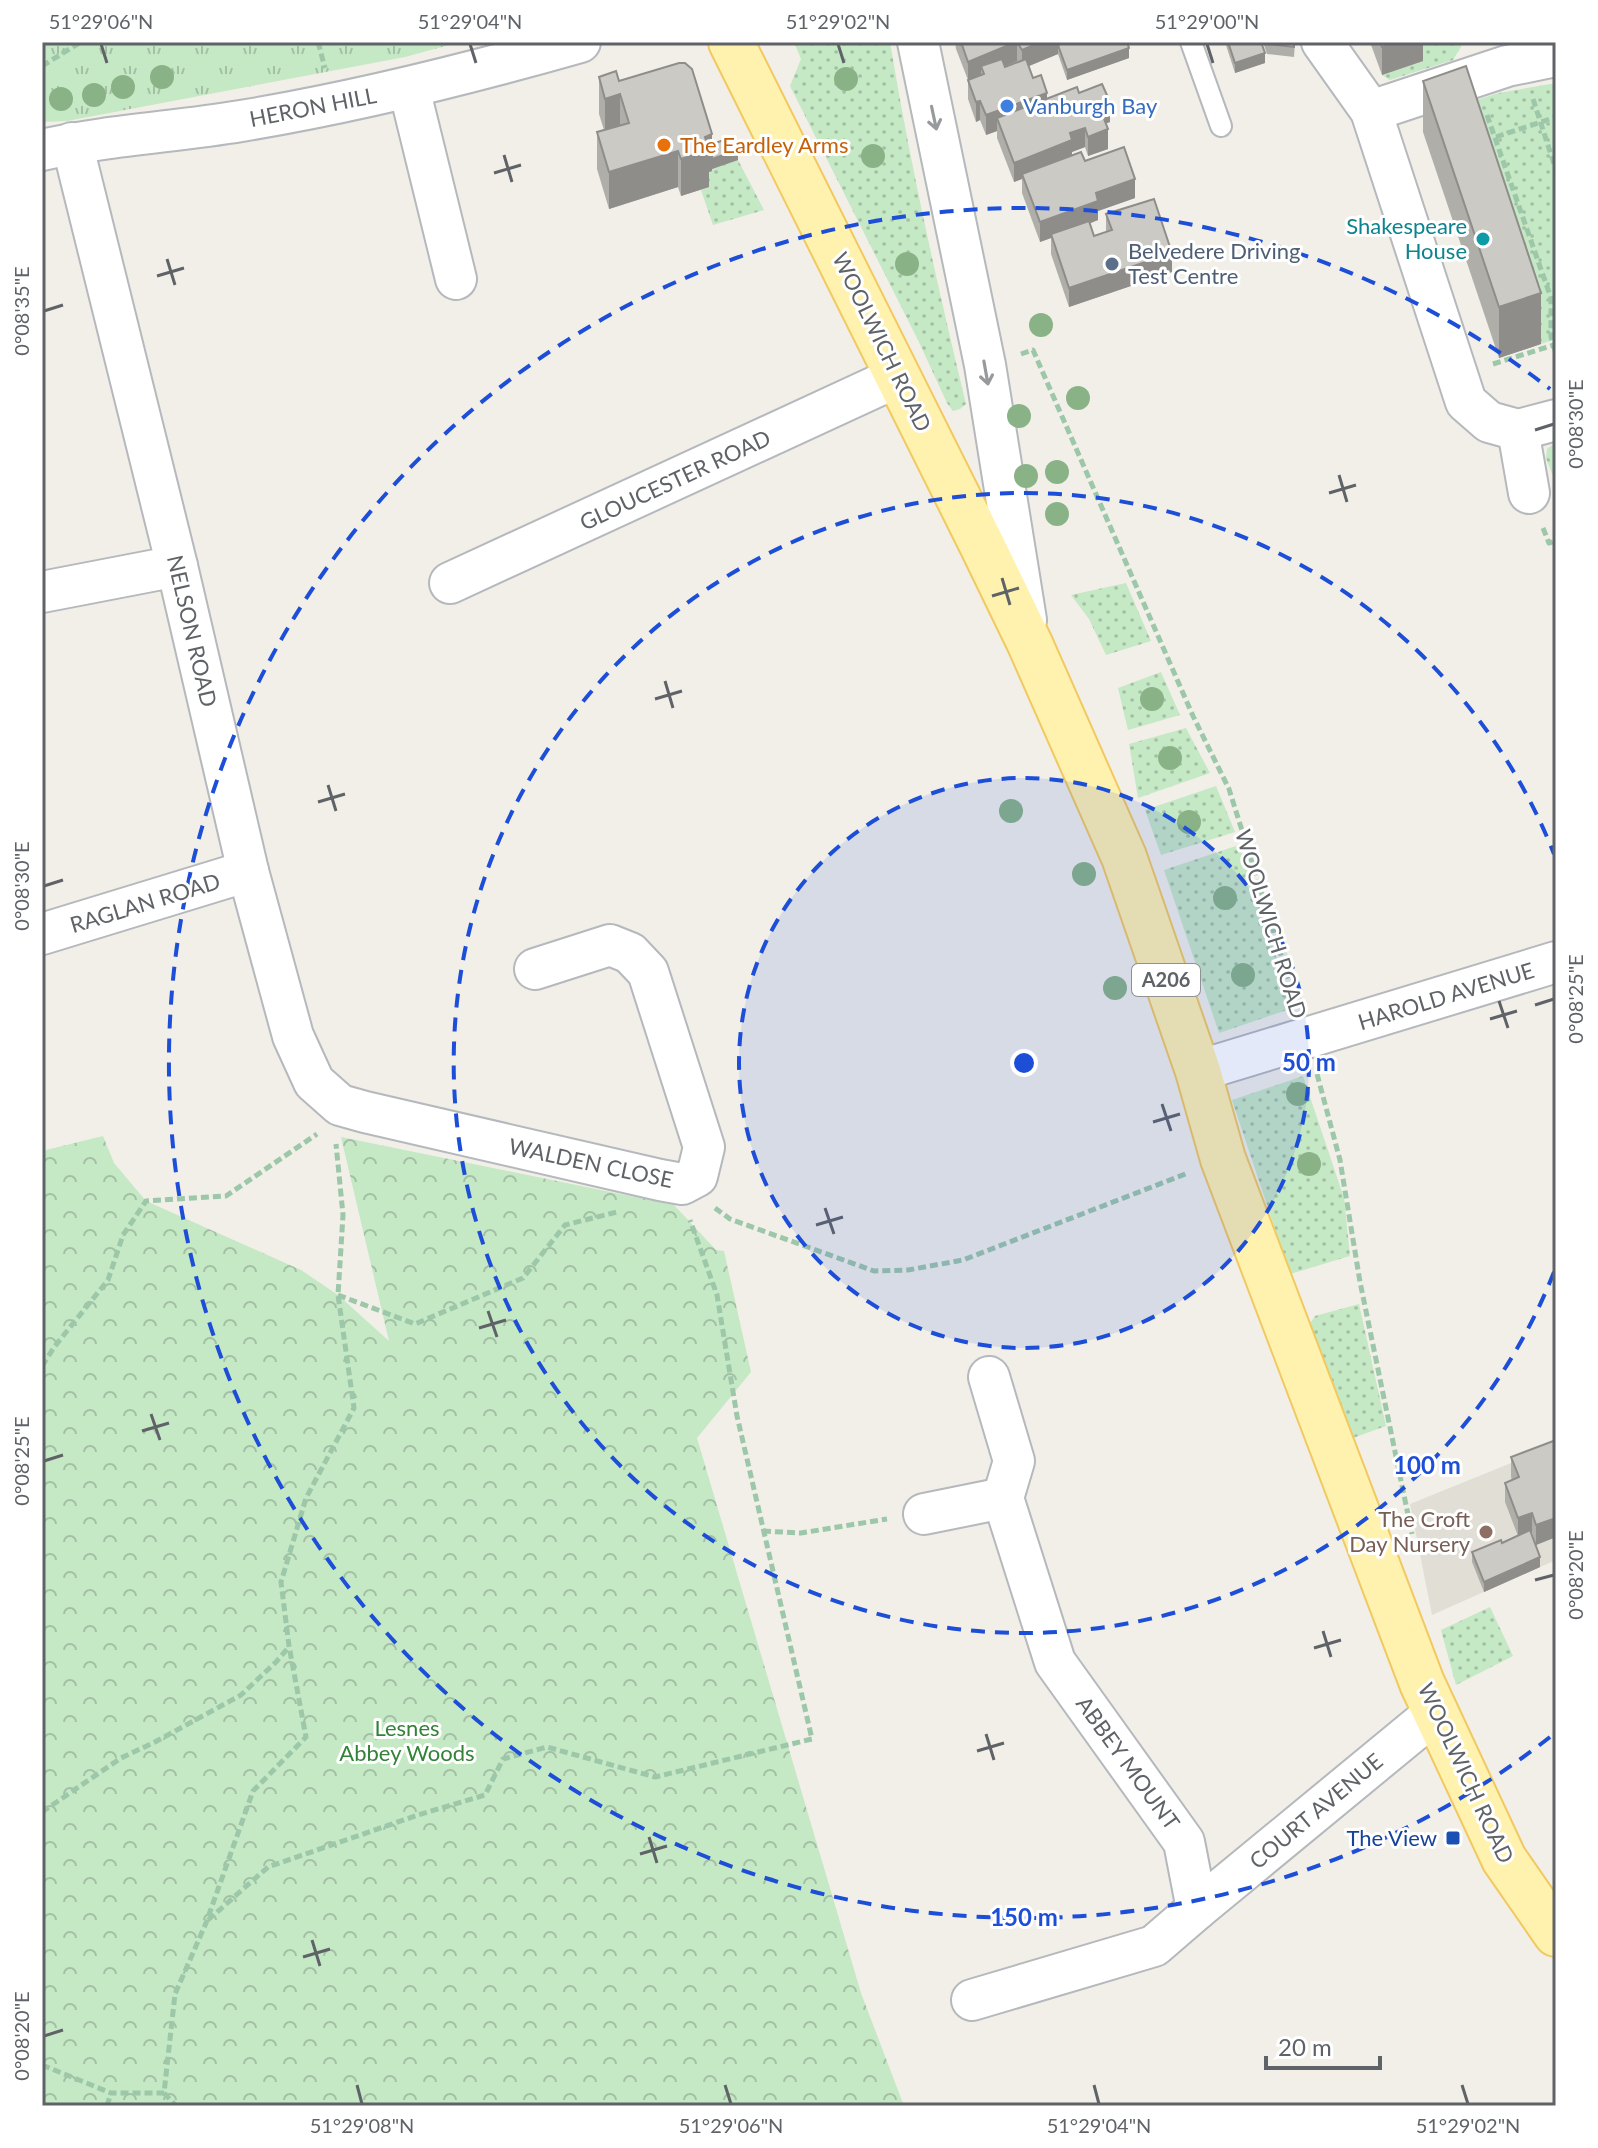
<svg xmlns="http://www.w3.org/2000/svg" width="1598" height="2148" font-family="Lato,sans-serif">
<style>
.education{fill:#e1ded6}
.grass{fill:url(#grass-dots)}
.forest{fill:url(#forest-crowns)}
.park{fill:url(#park-tufts)}
.lines{fill:none;stroke-linecap:round;stroke-linejoin:round}
.lane-casing{stroke:#b5b8bc;stroke-width:24}
.street-casing{stroke:#b5b8bc;stroke-width:44}
.primary-casing{stroke:#f2c960;stroke-width:48}
.path{stroke:#9cc7a9;stroke-width:5;stroke-dasharray:8 4;stroke-linecap:butt}
.lane{stroke:#fff;stroke-width:20}
.street{stroke:#fff;stroke-width:40}
.primary{stroke:#fff2af;stroke-width:44}
.tree{fill:#89b387}
.wall{fill:#afaea9}
.shaded-wall{fill:#8f8d8a}
.building{fill:#cccac5;stroke:#8f8d8a;stroke-width:2}
.oneway{stroke:#979a9d}
.ticks{fill:none;stroke:#5f6368;stroke-width:3}
.ring{fill:none;stroke:#1d4ed8;stroke-width:4;stroke-dasharray:14 10}
.shop-dot{fill:#3f7fe0;stroke:#fff;stroke-width:3}
.food-dot{fill:#e8710a;stroke:#fff;stroke-width:3}
.culture-dot{fill:#0f9aa8;stroke:#fff;stroke-width:3}
.service-dot{fill:#5c6f8a;stroke:#fff;stroke-width:3}
.education-dot{fill:#8d6e63;stroke:#fff;stroke-width:3}
.transit-dot{fill:#1a4fb4;stroke:#fff;stroke-width:3}
.labels{text-anchor:middle;stroke-width:6;stroke-linejoin:round;paint-order:stroke}
.shield{fill:#fff;stroke:#8f9295;stroke-width:2}
.shield-label{font-size:20px;font-weight:bold;fill:#5f6368}
.shop-label{font-size:22px;fill:#366cbe;stroke:#fff;text-anchor:start}
.street-label{font-size:22px;fill:#5f6368;stroke:#fff}
.food-label{font-size:22px;fill:#c56008;stroke:#fff;text-anchor:start}
.culture-label{font-size:22px;fill:#0d838f;stroke:#fff;text-anchor:end}
.service-label{font-size:22px;fill:#4e5e75;stroke:#fff;text-anchor:start}
.education-label{font-size:22px;fill:#785e54;stroke:#fff;text-anchor:end}
.park-label{font-size:22px;fill:#348238;stroke:#fff}
.transit-label{font-size:22px;fill:#164399;stroke:#fff;text-anchor:end}
.centre{fill:#1d4ed8;stroke:#fff;stroke-width:4}
.ring-label{font-size:24px;text-anchor:middle;font-weight:bold;fill:#1d4ed8;stroke:#fff;stroke-width:6;stroke-linejoin:round;paint-order:stroke}
.neatline{fill:none;stroke:#5f6368;stroke-width:3}
.ticks-label{font-size:20px;text-anchor:middle;fill:#5f6368}
</style>
<defs>
<pattern id="grass-dots" width="8" height="8" patternUnits="userSpaceOnUse" patternTransform="scale(2)"><rect width="8" height="8" fill="#c5e8c5"/><path d="M2 2h.1M6 6h.1" fill="none" stroke="#a3c0a4" stroke-width="1.8" stroke-linecap="round"/></pattern>
<pattern id="forest-crowns" width="20" height="18" patternUnits="userSpaceOnUse" patternTransform="scale(2)"><rect width="20" height="18" fill="#c5e8c5"/><path d="M2 6a3 3 0 1 1 6 0M12 15a3 3 0 1 1 6 0" fill="none" stroke="#a3c0a4"/></pattern>
<pattern id="park-tufts" width="24" height="20" patternUnits="userSpaceOnUse" patternTransform="scale(2)"><rect width="24" height="20" fill="#c5e8c5"/><path d="M3 7l-1-3M5 7V3M7 7l1-3M15 17l-1-3M17 17v-4M19 17l1-3" fill="none" stroke="#a3c0a4"/></pattern>
</defs>
<rect width="100%" height="100%" fill="#f1efe8"/>
<polygon class="education" points="1556,1445 1556,1560 1432,1615 1410,1504"/>
<g class="grass">
<path d="M794 42H890C910 164 937 284 966 404L960 409 953 411 947 403 918 340 790 86 801 59Z"/>
<polygon points="1417,42 1464,42 1453,60 1390,80 1382,75 1423,61"/>
<polygon points="1556,83 1556,339 1541,344 1460,105 1499,93"/>
<polygon points="738,160 764,210 713,225 701,190 709,187 705,174 712,169"/>
<polygon points="1556,442 1556,484 1546,458 1547,449"/>
<polygon points="1126,583 1151,641 1106,655 1089,619 1071,595"/>
<polygon points="1161,672 1180,715 1128,730 1118,688"/>
<polygon points="1186,728 1210,773 1138,798 1129,744"/>
<polygon points="1216,786 1235,832 1161,855 1145,810"/>
<polygon points="1239,845 1293,1008 1219,1033 1164,870"/>
<polygon points="1303,1076 1344,1198 1350,1256 1290,1274 1232,1100"/>
<polygon points="1359,1304 1386,1426 1350,1439 1309,1325 1315,1316"/>
<polygon points="1490,1607 1513,1656 1456,1685 1441,1630"/>
</g>
<polygon class="forest" points="103,1136 114,1163 146,1201 301,1270 338,1295 389,1341 341,1137 674,1205 716,1250 724,1251 751,1372 697,1438 861,1993 904,2106 42,2106 42,1151"/>
<polygon class="park" points="42,42 460,42 405,57 67,121 42,122"/>
<g class="lines">
<g class="lane-casing">
<polyline id="lane" points="1191,42 1221,126"/>
</g>
<g class="street-casing">
<g id="street">
<polyline points="918,42 985,365 1026,620"/>
<polyline points="1322,42 1371,111 1466,402 1489,422 1518,430 1556,420"/>
<polyline points="409,88 456,279"/>
<polyline points="1371,111 1507,66 1556,56"/>
<polyline points="72,143 177,566 248,871 293,1036 314,1082 340,1105 365,1112 660,1180 682,1184 697,1176 704,1147 648,972 630,953 610,945 535,969"/>
<path d="M42 150C108 135 175 132 241 121 356 102 468 74 580 42"/>
<polyline points="1518,430 1529,493"/>
<polyline points="450,583 899,376"/>
<polyline points="42,592 177,566"/>
<polyline points="42,934 248,871"/>
<polyline points="1198,1071 1556,962"/>
<polyline points="924,1514 1003,1498"/>
<polyline points="1197,1909 1435,1713"/>
<polyline points="972,2000 1154,1946 1197,1909 1184,1842 1055,1662 1003,1498 1014,1461 989,1377"/>
</g>
</g>
<g class="primary-casing">
<polyline id="primary" points="731,42 982,545 1030,644 1124,857 1198,1071 1223,1159 1422,1683 1504,1859 1556,1934"/>
</g>
<g class="path">
<polyline points="318,42 325,68"/>
<polyline points="42,66 81,42"/>
<polyline points="1533,99 1556,170"/>
<polyline points="1487,115 1551,298 1551,337 1556,353"/>
<polyline points="1496,137 1556,117"/>
<polyline points="1021,354 1033,350 1193,716 1229,789 1296,1003"/>
<polyline points="1493,364 1554,345"/>
<polyline points="1543,528 1549,543 1556,541"/>
<polyline points="1317,1074 1340,1160 1360,1282 1412,1534"/>
<polyline points="715,1208 730,1219 874,1271 908,1270 963,1260 1188,1173"/>
<polyline points="338,1295 415,1324 523,1278 565,1225 617,1212"/>
<polyline points="42,1366 55,1346 108,1280 123,1235 146,1201 226,1196 317,1134"/>
<polyline points="763,1531 801,1533 887,1519"/>
<polyline points="42,1812 121,1758 155,1742 241,1695 276,1662 289,1647"/>
<polyline points="208,1920 268,1867 418,1815 485,1795 503,1759 547,1747 655,1777 812,1739 737,1416 717,1295 690,1220"/>
<polyline points="42,2065 111,2093 164,2093 175,1994 206,1923 253,1791 306,1737 289,1646 281,1582 306,1498 354,1408 338,1295 343,1215 336,1144"/>
<polyline points="164,2093 176,2106"/>
<polyline points="107,2106 111,2093"/>
</g>
<use href="#lane" class="lane"/>
<use href="#street" class="street"/>
<use href="#primary" class="primary"/>
</g>
<g class="tree">
<circle cx="162" cy="77" r="12"/>
<circle cx="846" cy="79" r="12"/>
<circle cx="123" cy="87" r="12"/>
<circle cx="94" cy="95" r="12"/>
<circle cx="61" cy="99" r="12"/>
<circle cx="873" cy="156" r="12"/>
<circle cx="907" cy="264" r="12"/>
<circle cx="1041" cy="325" r="12"/>
<circle cx="1078" cy="398" r="12"/>
<circle cx="1019" cy="416" r="12"/>
<circle cx="1057" cy="472" r="12"/>
<circle cx="1026" cy="476" r="12"/>
<circle cx="1057" cy="514" r="12"/>
<circle cx="1152" cy="699" r="12"/>
<circle cx="1170" cy="758" r="12"/>
<circle cx="1011" cy="811" r="12"/>
<circle cx="1189" cy="822" r="12"/>
<circle cx="1084" cy="874" r="12"/>
<circle cx="1225" cy="898" r="12"/>
<circle cx="1243" cy="975" r="12"/>
<circle cx="1115" cy="988" r="12"/>
<circle cx="1298" cy="1094" r="12"/>
<circle cx="1309" cy="1164" r="12"/>
</g>
<g class="wall">
<polygon points="955,42 1058,42 1058,45 1129,58 1067,80 1058,54 1028,66 1033,78 1047,99 1079,93 1110,122 1106,123 1108,149 1088,156 1085,147 1072,152 1072,156 1085,161 1135,198 1098,211 1098,220 1089,224 1094,236 1106,232 1106,214 1172,272 1069,307 1051,254 1051,238 1040,242 1022,193 1022,179 1014,182 997,138 997,131 986,135 980,120 976,122 968,99 968,80 956,49"/>
<polygon points="1225,42 1261,42 1265,63 1235,73"/>
<polygon points="1263,42 1295,42 1294,57 1267,54"/>
<polygon points="1370,42 1423,42 1423,61 1382,75"/>
<polygon points="599,77 619,81 738,160 712,169 712,171 709,172 709,187 681,196 678,187 609,209 597,169 597,132 604,130 599,114"/>
<polygon points="1423,81 1541,344 1499,358 1423,132"/>
<polygon points="1556,1440 1556,1537 1536,1545 1532,1532 1530,1533 1540,1567 1484,1592 1472,1562 1472,1552 1502,1543 1518,1536 1505,1502 1505,1483 1512,1480 1511,1477 1511,1457"/>
</g>
<g class="shaded-wall">
<polygon points="1017,42 1017,61 984,75 981,66 981,76 968,81 968,62"/>
<polygon points="1041,42 1058,42 1058,54 1022,69 1022,50"/>
<polygon points="1396,42 1423,42 1423,61 1382,75 1382,47"/>
<polygon points="1129,48 1129,58 1067,80 1067,70"/>
<polygon points="1265,53 1265,63 1235,73 1235,63"/>
<polygon points="1047,93 1047,113 997,118 997,131 986,135 986,115"/>
<polygon points="620,94 620,131 605,136 605,99"/>
<polygon points="980,101 980,120 976,122 976,102"/>
<polygon points="1110,102 1110,122 1099,126 1099,106"/>
<polygon points="1085,128 1085,147 1072,152 1072,160 1022,174 1022,179 1014,182 1014,163 1070,133"/>
<polygon points="1108,129 1108,149 1088,156 1088,137"/>
<polygon points="712,134 712,159 738,150 738,160 712,169 712,171 709,172 709,187 681,196 681,159 705,137"/>
<polygon points="678,151 678,187 609,209 609,172"/>
<polygon points="1135,179 1135,198 1098,211 1098,220 1052,237 1051,234 1051,238 1040,242 1040,222 1096,193"/>
<polygon points="1172,253 1172,272 1069,307 1069,288"/>
<polygon points="1541,293 1541,344 1499,358 1499,307"/>
<polygon points="1532,1513 1532,1532 1518,1537 1518,1518"/>
<polygon points="1556,1518 1556,1537 1536,1545 1536,1525"/>
<polygon points="1540,1557 1540,1567 1484,1592 1484,1582"/>
</g>
<g class="building">
<polygon points="961,42 1016,42 968,62"/>
<polygon points="1017,42 1041,42 1022,50"/>
<polygon points="1065,42 1127,42 1129,48 1067,70 1058,45"/>
<polygon points="1228,42 1261,42 1265,53 1235,63"/>
<polygon points="1266,42 1294,42 1294,47 1267,44"/>
<polygon points="1380,42 1396,42 1382,47"/>
<polygon points="1002,59 1005,67 1026,59 1033,78 1041,75 1047,93 986,115 980,101 976,102 968,80 984,74 981,66"/>
<polygon points="679,63 685,63 692,69 712,134 705,137 709,150 681,159 678,151 609,172 597,132 629,123 620,94 605,99 599,77 616,71 619,81"/>
<polygon points="1466,66 1541,293 1499,307 1423,81"/>
<polygon points="1102,84 1110,102 1099,106 1108,129 1088,137 1085,128 1070,133 1072,140 1014,163 997,118 1077,87 1079,93"/>
<polygon points="733,137 738,150 712,159 712,144"/>
<polygon points="1124,147 1135,179 1096,193 1098,201 1040,222 1022,174 1081,152 1085,161"/>
<polygon points="1154,199 1172,253 1069,288 1051,234 1089,221 1094,236 1112,230 1106,214"/>
<polygon points="1556,1440 1556,1518 1536,1525 1532,1513 1518,1518 1505,1483 1519,1477 1511,1457"/>
<polygon points="1530,1530 1540,1557 1484,1582 1472,1552 1501,1540 1502,1543"/>
</g>
<defs><path id="oneway-shaft" d="M-6 0H5M1.5-3L5.5 0L1.5 3" fill="none" stroke-width="1.6" stroke-linecap="round" stroke-linejoin="round" transform="scale(2)"/></defs>
<g class="oneway">
<use href="#oneway-shaft" transform="translate(934 118) rotate(78)"/>
<use href="#oneway-shaft" transform="translate(986 373) rotate(80)"/>
</g>
<path class="ticks" d="M101 44 107 63M470 44 476 63M838 44 844 63M1207 44 1213 63M504 155 512 182M494 173 521 165M167 259 175 285M157 276 184 268M44 311 63 305M1535 430 1554 424M1339 475 1347 502M1329 493 1356 485M1002 578 1010 605M992 596 1019 588M665 681 673 708M655 699 682 691M328 785 336 811M318 802 345 794M44 886 63 880M1499 1001 1508 1028M1535 1005 1554 999M1490 1019 1517 1011M1162 1104 1171 1131M1153 1122 1180 1114M825 1208 834 1234M816 1225 843 1217M488 1311 497 1337M479 1328 506 1320M151 1414 160 1440M142 1431 169 1423M44 1461 63 1455M1535 1580 1554 1575M1323 1631 1331 1657M1314 1648 1341 1640M986 1734 994 1760M977 1751 1004 1743M649 1837 657 1863M640 1854 667 1846M312 1940 320 1966M303 1957 330 1949M44 2036 63 2030M357 2085 362 2104M725 2085 731 2104M1094 2085 1099 2104M1462 2085 1468 2104"/>
<circle cx="1024" cy="1063" r="285" fill="#1d4ed8" fill-opacity=".12"/>
<g class="ring">
<circle cx="1024" cy="1063" r="285"/>
<path d="M1554 1272A570 570 0 1 1 1554 854"/>
<path d="M1550 1737A855 855 0 1 1 1550 389"/>
</g>
<circle class="shop-dot" cx="1007" cy="106" r="8"/>
<circle class="food-dot" cx="664" cy="145" r="8"/>
<circle class="culture-dot" cx="1483" cy="239" r="8"/>
<circle class="service-dot" cx="1112" cy="264" r="8"/>
<circle class="education-dot" cx="1486" cy="1532" r="8"/>
<rect class="transit-dot" x="1445" y="1830" width="16" height="16" rx="4"/>
<g class="labels">
<rect class="shield" x="1132" y="964" width="68" height="32" rx="6"/>
<g class="shield-label">
<text x="1166" y="987">A206</text>
</g>
<g class="shop-label">
<text x="1023" y="114">Vanburgh Bay</text>
</g>
<g class="street-label">
<text transform="translate(313 107) rotate(-11)" y="8">HERON HILL</text>
<text transform="translate(882 342) rotate(64)" y="8">WOOLWICH ROAD</text>
<text transform="translate(675 480) rotate(-25)" y="8">GLOUCESTER ROAD</text>
<text transform="translate(192 631) rotate(77)" y="8">NELSON ROAD</text>
<text transform="translate(145 903) rotate(-17)" y="8">RAGLAN ROAD</text>
<text transform="translate(1271 924) rotate(73)" y="8">WOOLWICH ROAD</text>
<text transform="translate(1446 996) rotate(-17)" y="8">HAROLD AVENUE</text>
<text transform="translate(591 1163) rotate(12)" y="8">WALDEN CLOSE</text>
<text transform="translate(1128 1763) rotate(54)" y="8">ABBEY MOUNT</text>
<text transform="translate(1466 1773) rotate(65)" y="8">WOOLWICH ROAD</text>
<text transform="translate(1316 1811) rotate(-40)" y="8">COURT AVENUE</text>
</g>
<g class="food-label">
<text x="680" y="153">The Eardley Arms</text>
</g>
<g class="culture-label">
<text x="1467" y="234">Shakespeare<tspan x="1467" dy="25">House</tspan></text>
</g>
<g class="service-label">
<text x="1128" y="259">Belvedere Driving<tspan x="1128" dy="25">Test Centre</tspan></text>
</g>
<g class="education-label">
<text x="1470" y="1527">The Croft<tspan x="1470" dy="25">Day Nursery</tspan></text>
</g>
<g class="park-label">
<text x="407" y="1736">Lesnes<tspan x="407" dy="25">Abbey Woods</tspan></text>
</g>
<g class="transit-label">
<text x="1437" y="1846">The View</text>
</g>
</g>
<circle cx="1024" cy="1063" r="12" class="centre"/>
<g class="ring-label">
<text x="1309" y="1071">50 m</text>
<text x="1427" y="1474">100 m</text>
<text x="1024" y="1926">150 m</text>
</g>
<rect width="1598" height="2148" fill="none" stroke="#ffffff" stroke-width="88"/>
<path d="M1266 2056v12h114v-12" fill="none" stroke="#5f6368" stroke-width="4"/>
<text x="1278" y="2056" font-size="24" fill="#5f6368" stroke="#ffffff" stroke-width="6" paint-order="stroke">20 m</text>
<rect x="44" y="44" width="1510" height="2060" class="neatline"/>
<g class="ticks-label">
<text x="101" y="29">51°29'06"N</text>
<text x="470" y="29">51°29'04"N</text>
<text x="838" y="29">51°29'02"N</text>
<text x="1207" y="29">51°29'00"N</text>
<text transform="translate(22 311) rotate(-90)" y="7">0°08'35"E</text>
<text transform="translate(1576 424) rotate(-90)" y="7">0°08'30"E</text>
<text transform="translate(22 886) rotate(-90)" y="7">0°08'30"E</text>
<text transform="translate(1576 999) rotate(-90)" y="7">0°08'25"E</text>
<text transform="translate(22 1461) rotate(-90)" y="7">0°08'25"E</text>
<text transform="translate(1576 1575) rotate(-90)" y="7">0°08'20"E</text>
<text transform="translate(22 2036) rotate(-90)" y="7">0°08'20"E</text>
<text x="362" y="2133">51°29'08"N</text>
<text x="731" y="2133">51°29'06"N</text>
<text x="1099" y="2133">51°29'04"N</text>
<text x="1468" y="2133">51°29'02"N</text>
</g>
</svg>
